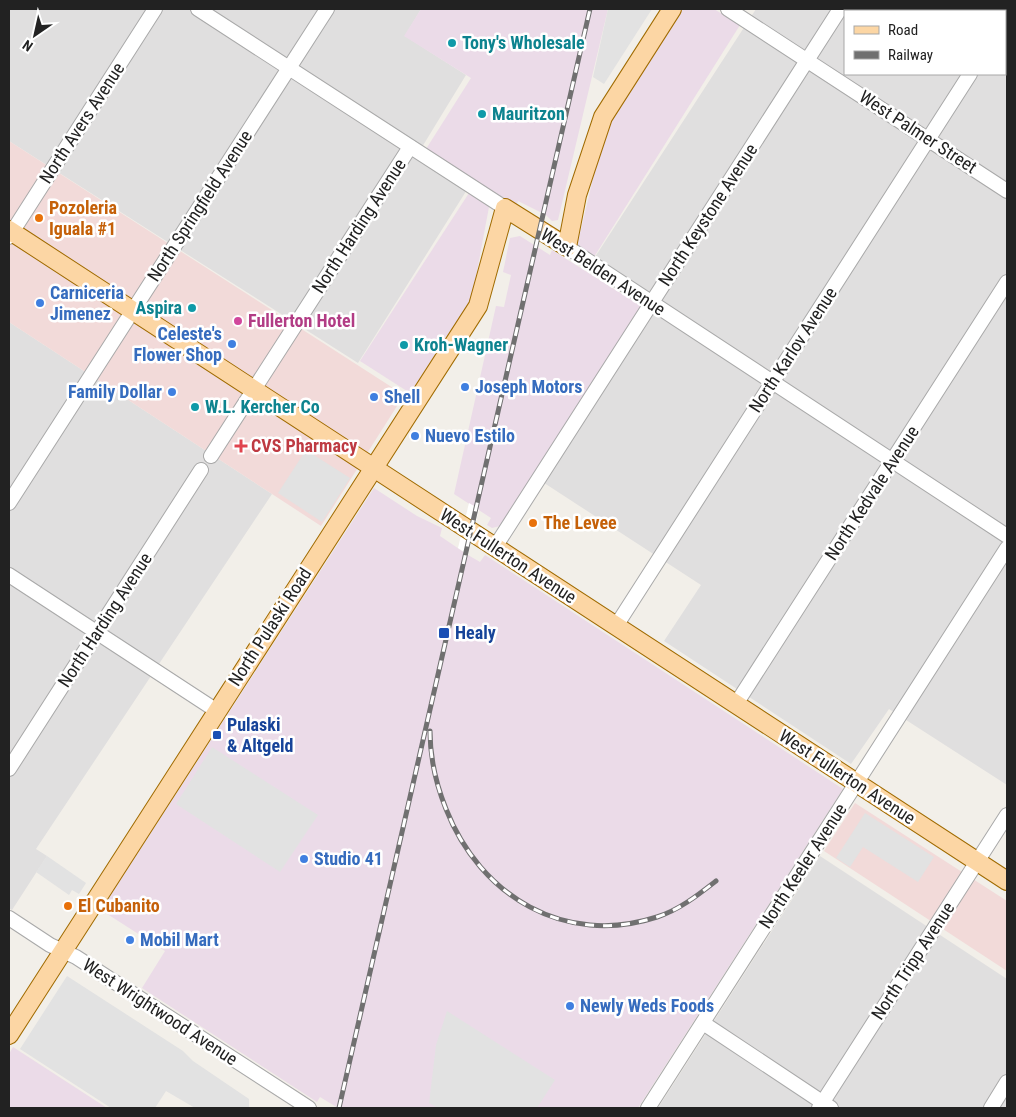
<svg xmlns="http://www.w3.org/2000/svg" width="1016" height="1117" font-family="'Roboto Condensed',sans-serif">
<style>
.residential{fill:#e0dfdf;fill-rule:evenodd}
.commercial{fill:#f2dad9}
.industrial{fill:#ebdbe8}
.parking{fill:#e2e2e2}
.pier{fill:#fff}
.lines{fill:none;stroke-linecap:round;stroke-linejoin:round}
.minor-casing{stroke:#a9a9a9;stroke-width:16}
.major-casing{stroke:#a06b00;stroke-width:20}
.minor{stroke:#fff;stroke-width:14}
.major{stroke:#fcd6a4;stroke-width:18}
.rail-casing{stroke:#707070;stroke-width:5}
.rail{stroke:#fff;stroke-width:3;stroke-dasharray:9;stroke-linecap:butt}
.culture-dot{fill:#0f9aa8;stroke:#fff;stroke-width:2}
.food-dot{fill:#e8710a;stroke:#fff;stroke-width:2}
.shop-dot{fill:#3f7fe0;stroke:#fff;stroke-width:2}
.hotel-dot{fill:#d1479c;stroke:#fff;stroke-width:2}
.health-dot{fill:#e0444e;stroke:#fff;stroke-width:2}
.transit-dot{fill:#1a4fb4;stroke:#fff;stroke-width:2}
.labels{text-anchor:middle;stroke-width:5;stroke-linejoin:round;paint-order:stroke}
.culture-label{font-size:18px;font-weight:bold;fill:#0d838f;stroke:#fff;text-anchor:start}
.street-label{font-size:18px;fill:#222;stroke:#fff}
.food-label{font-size:18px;font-weight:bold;fill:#c56008;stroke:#fff;text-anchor:start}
.shop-label{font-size:18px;font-weight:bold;fill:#366cbe;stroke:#fff;text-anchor:start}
.hotel-label{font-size:18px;font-weight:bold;fill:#b23c85;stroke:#fff;text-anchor:start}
.health-label{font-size:18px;font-weight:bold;fill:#be3a42;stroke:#fff;text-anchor:start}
.transit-label{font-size:18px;font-weight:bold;fill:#164399;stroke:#fff;text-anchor:start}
</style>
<rect width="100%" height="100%" fill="#f2efe9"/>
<g class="residential">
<polygon points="9,9 421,9 405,36 466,75 419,152 470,185 358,363 9,141"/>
<path d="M756 9H1007V785L889 709 851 764 664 641 701 585 538 479 659 300 595 257ZM845 11H1005V74H845Z"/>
<polygon points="9,322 272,494 36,849 47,856 12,910 9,908"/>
<polygon points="820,856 1007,979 1007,1108 658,1108"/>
</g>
<g class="commercial">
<polygon points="9,141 404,395 321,526 9,322"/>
<polygon points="855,803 1007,901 1007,971 824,851"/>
</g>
<g class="industrial">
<polygon points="421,9 608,9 558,220 552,221 546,215 518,201 517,204 494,193 426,149 471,78 404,36"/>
<polygon points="682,9 714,9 740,25 594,257 577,246 605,128"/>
<polygon points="469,193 489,207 472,298 410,393 360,361"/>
<polygon points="520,236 550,255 552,250 641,306 500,526 492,528 487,525 491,518 454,494 496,306 504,307 511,275 503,272 510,238"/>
<polygon points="374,488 417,516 442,528 440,536 468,555 480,562 485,555 843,789 638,1108 338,1108 320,1097 317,1102 142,988 165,951 101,910"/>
<polygon points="13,1047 107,1108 9,1108 9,1054"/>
</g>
<g class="parking">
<polygon points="608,9 652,9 604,84 593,77"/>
<polygon points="306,450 350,478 322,522 278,493"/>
<polygon points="212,747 318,815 280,872 176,804"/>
<polygon points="865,813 934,857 918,882 863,847 850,867 836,858"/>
<polygon points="47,856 86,883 79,894 72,890 69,895 36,872"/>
<polygon points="67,976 183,1051 193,1061 249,1099 249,1108 195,1108 166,1091 155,1108 111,1108 20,1049"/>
<polygon points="447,1011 555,1080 537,1108 438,1108 429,1103 436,1045"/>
</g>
<polygon class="pier" points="469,503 479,509 468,555 458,548"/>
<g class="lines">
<g class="minor-casing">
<g id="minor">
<polyline points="198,9 505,208"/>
<polyline points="728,9 1007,191"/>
<polyline points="1005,20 1007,16"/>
<polyline points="9,237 155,9"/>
<polyline points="567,247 1007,536"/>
<polyline points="211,456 410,147"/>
<polyline points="9,503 327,9"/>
<polyline points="495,547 840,9"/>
<polyline points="9,575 217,711"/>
<polyline points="616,626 970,74"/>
<polyline points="736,704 1007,282"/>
<polyline points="9,769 201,470"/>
<polyline points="9,918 50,945 76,957 309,1108"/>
<polyline points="703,1023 831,1108"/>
<polyline points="648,1108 1007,548"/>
<polyline points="819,1108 1007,815"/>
<polyline points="991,1108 1007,1082"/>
</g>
</g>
<g class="major-casing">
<g id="major">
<polyline points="9,230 1007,881"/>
<polyline points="9,1035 478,306 505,208 567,247 577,195 603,117 672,9"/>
</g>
</g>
<use href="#minor" class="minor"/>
<use href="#major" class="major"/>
<g class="rail-casing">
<g id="rail">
<path d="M430 731C430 758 436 784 446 809 480 896 565 947 657 917 679 910 698 895 716 881"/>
<polyline points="339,1108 590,9"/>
</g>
</g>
<use href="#rail" class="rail"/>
</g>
<g class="culture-dot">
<circle cx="452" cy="43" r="5"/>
<circle cx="482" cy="114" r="5"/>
<circle cx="192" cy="308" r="5"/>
<circle cx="404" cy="345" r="5"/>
<circle cx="195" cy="407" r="5"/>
</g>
<g class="food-dot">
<circle cx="39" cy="218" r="5"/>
<circle cx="533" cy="523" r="5"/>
<circle cx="68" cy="906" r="5"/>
</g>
<g class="shop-dot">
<circle cx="40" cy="303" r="5"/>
<circle cx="232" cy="344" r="5"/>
<circle cx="465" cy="387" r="5"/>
<circle cx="172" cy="392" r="5"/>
<circle cx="374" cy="397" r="5"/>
<circle cx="415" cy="436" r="5"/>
<circle cx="304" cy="859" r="5"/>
<circle cx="130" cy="940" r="5"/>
<circle cx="570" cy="1006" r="5"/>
</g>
<circle class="hotel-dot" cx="238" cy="321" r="5"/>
<path class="health-dot" d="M238.5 438.5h5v5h5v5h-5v5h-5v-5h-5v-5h5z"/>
<g class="transit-dot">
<rect x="438" y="627" width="12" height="12" rx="2.5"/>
<rect x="212" y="730" width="10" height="10" rx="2.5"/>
</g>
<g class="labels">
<g class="culture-label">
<text x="462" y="49">Tony's Wholesale</text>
<text x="492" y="120">Mauritzon</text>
<text x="182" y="314" text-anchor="end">Aspira</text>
<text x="414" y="351">Kroh-Wagner</text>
<text x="205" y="413">W.L. Kercher Co</text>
</g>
<g class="street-label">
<text transform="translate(82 123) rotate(-57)" y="6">North Avers Avenue</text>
<text transform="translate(918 132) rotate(33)" y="6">West Palmer Street</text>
<text transform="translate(200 206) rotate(-57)" y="6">North Springfield Avenue</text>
<text transform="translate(708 215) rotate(-57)" y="6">North Keystone Avenue</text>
<text transform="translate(359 226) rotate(-57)" y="6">North Harding Avenue</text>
<text transform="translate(603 272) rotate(33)" y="6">West Belden Avenue</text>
<text transform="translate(793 350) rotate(-57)" y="6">North Karlov Avenue</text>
<text transform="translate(872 493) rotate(-57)" y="6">North Kedvale Avenue</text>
<text transform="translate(508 556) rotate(33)" y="6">West Fullerton Avenue</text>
<text transform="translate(105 620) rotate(-57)" y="6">North Harding Avenue</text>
<text transform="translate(270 627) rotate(-57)" y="6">North Pulaski Road</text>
<text transform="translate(847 777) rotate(33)" y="6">West Fullerton Avenue</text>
<text transform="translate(803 866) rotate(-57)" y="6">North Keeler Avenue</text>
<text transform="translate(913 961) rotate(-57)" y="6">North Tripp Avenue</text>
<text transform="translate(160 1012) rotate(33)" y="6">West Wrightwood Avenue</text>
</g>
<g class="food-label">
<text x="49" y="214">Pozoleria<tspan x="49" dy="21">Iguala #1</tspan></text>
<text x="543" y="529">The Levee</text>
<text x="78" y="912">El Cubanito</text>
</g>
<g class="shop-label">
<text x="50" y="299">Carniceria<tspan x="50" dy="21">Jimenez</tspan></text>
<text x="222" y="340" text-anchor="end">Celeste's<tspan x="222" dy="21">Flower Shop</tspan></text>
<text x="475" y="393">Joseph Motors</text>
<text x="162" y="398" text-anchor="end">Family Dollar</text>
<text x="384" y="403">Shell</text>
<text x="425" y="442">Nuevo Estilo</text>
<text x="314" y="865">Studio 41</text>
<text x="140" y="946">Mobil Mart</text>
<text x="580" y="1012">Newly Weds Foods</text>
</g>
<g class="hotel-label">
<text x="248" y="327">Fullerton Hotel</text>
</g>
<g class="health-label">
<text x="251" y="452">CVS Pharmacy</text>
</g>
<g class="transit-label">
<text x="455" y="639">Healy</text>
<text x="227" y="731">Pulaski<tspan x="227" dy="21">&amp; Altgeld</tspan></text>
</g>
</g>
<rect width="1016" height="1117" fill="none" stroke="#222222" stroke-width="20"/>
<rect x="844" y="10" width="162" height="65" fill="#ffffff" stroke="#a7a7a7"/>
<rect x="854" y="26" width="25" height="8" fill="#fcd6a4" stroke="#a7a7a7"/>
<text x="888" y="35" font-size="15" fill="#222222">Road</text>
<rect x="854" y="51" width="25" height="8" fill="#707070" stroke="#a7a7a7"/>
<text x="888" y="60" font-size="15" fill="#222222">Railway</text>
<g transform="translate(35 35) rotate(214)" stroke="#ffffff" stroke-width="4" paint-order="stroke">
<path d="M0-4L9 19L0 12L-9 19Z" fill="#222222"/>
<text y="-8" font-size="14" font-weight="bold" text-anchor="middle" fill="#222222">N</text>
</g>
</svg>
